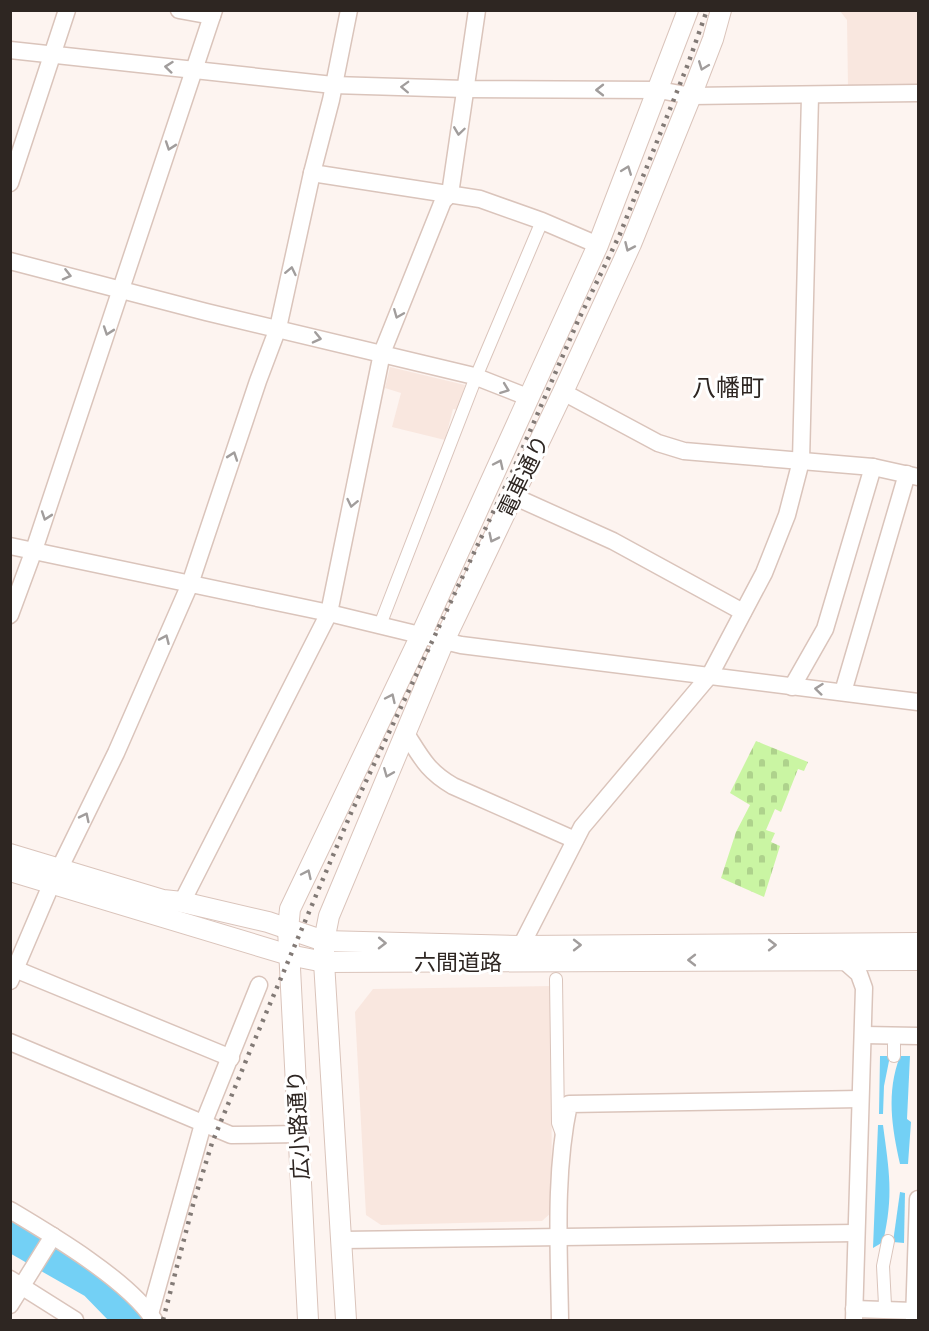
<svg xmlns="http://www.w3.org/2000/svg" width="929" height="1331" font-family="'Sofia Sans Condensed','Noto Sans JP',sans-serif">
<style>
.built{fill:#f9e7df}
.cemetery{fill:url(#cemetery-stones)}
.water{fill:#73d0f5}
.lines{fill:none;stroke-linecap:round;stroke-linejoin:round}
.river{stroke:#73d0f5;stroke-width:30}
.pedestrian-casing{stroke:#dac4bb;stroke-width:14}
.minor-casing{stroke:#dac4bb;stroke-width:19}
.tertiary-casing{stroke:#dac4bb;stroke-width:22}
.pedestrian{stroke:#fff;stroke-width:12}
.minor{stroke:#fff;stroke-width:16}
.tertiary{stroke:#fff;stroke-width:20}
.rail{stroke:#827a76;stroke-width:4.5;stroke-dasharray:3 6;stroke-linecap:butt}
.oneway{stroke:#a19d9c}
.labels{text-anchor:middle;stroke-width:6;stroke-linejoin:round;paint-order:stroke}
.street-label{font-size:22px;fill:#2e2622;stroke:#fff}
.neighbourhood-label{font-size:24px;fill:#2e2622;stroke:#fff}
</style>
<defs>
<pattern id="cemetery-stones" width="16" height="16" patternUnits="userSpaceOnUse" patternTransform="scale(1.5)"><rect width="16" height="16" fill="#caf5a3"/><path d="M2 7V4a2 2 0 0 1 4 0v3zM10 15v-3a2 2 0 0 1 4 0v3z" fill="#aed28c"/></pattern>
</defs>
<rect width="100%" height="100%" fill="#fdf4f0"/>
<g class="built">
<polygon points="840,11 918,11 918,87 848,88 847,20"/>
<polygon points="390,367 465,385 458,410 453,409 445,440 392,427 401,393 385,388"/>
<polygon points="551,986 552,1212 542,1221 381,1225 366,1215 355,1012 373,989"/>
</g>
<polygon class="cemetery" points="756,741 808,762 804,771 798,769 781,812 775,809 766,830 775,833 771,842 780,846 764,897 721,878 736,832 750,805 730,793"/>
<g class="water">
<polygon points="880,1056 890,1056 884,1086 883,1114 879,1114"/>
<path d="M900 1056H910L907 1119 911 1122 908 1164H900C892 1127 886 1093 900 1056Z"/>
<path d="M878 1125H883C889 1171 894 1195 883 1242L873 1248Z"/>
<polygon points="900,1192 905,1193 904,1243 893,1242"/>
</g>
<g class="lines">
<polyline class="river" points="10,1236 94,1284 129,1320"/>
<g class="pedestrian-casing">
<g id="pedestrian">
<polyline points="380,625 476,377 542,221"/>
<polyline points="556,979 558,1123 562,1134"/>
<polyline points="894,1056 894,1044"/>
<polyline points="885,1305 883,1266 888,1241"/>
</g>
</g>
<g class="minor-casing">
<g id="minor">
<polyline points="179,10 212,16"/>
<polyline points="10,50 333,85 465,89 659,90 691,96 918,93"/>
<polyline points="312,173 480,199 542,221 598,245"/>
<polyline points="10,183 67,10"/>
<polyline points="10,261 206,312 474,376 530,398"/>
<polyline points="563,392 658,443 684,451 873,467 918,477"/>
<polyline points="513,496 613,541 743,612"/>
<polyline points="10,546 329,613 461,645 918,702"/>
<polyline points="10,615 34,550 214,10"/>
<polyline points="792,687 825,629 873,467"/>
<polyline points="843,692 907,474"/>
<path d="M405 732C421 757 427 771 453 786L575 840"/>
<polyline points="182,902 329,613 382,353 443,201 450,194 477,10"/>
<polyline points="521,946 582,827 710,675 764,573 787,515 801,461 810,96"/>
<polyline points="842,959 859,974 864,988 854,1320"/>
<polyline points="10,967 231,1058"/>
<polyline points="10,981 48,892 116,753 190,584 258,381 278,328 312,173 331,100 349,10"/>
<polyline points="864,1035 918,1036"/>
<polyline points="10,1042 231,1135 299,1134"/>
<path d="M10 1210C52 1235 128 1280 154 1320"/>
<polyline points="342,1240 856,1233"/>
<polyline points="10,1279 75,1320"/>
<polyline points="10,1305 53,1236"/>
<polyline points="854,1309 914,1311"/>
<polyline points="150,1314 203,1124 259,985"/>
<path d="M560 1320C559 1249 554 1174 569 1104L860 1099"/>
<polyline points="914,1320 918,1199"/>
</g>
</g>
<g class="tertiary-casing">
<g id="tertiary">
<polyline points="10,854 163,900 182,902 268,922 324,941 521,946 918,943"/>
<polyline points="10,871 289,955 324,962 918,960"/>
<polyline points="308,1320 288,929 290,909 421,635 598,245 688,10"/>
<polyline points="346,1320 324,962 324,941 329,916 444,641 563,392 631,244 691,96 713,39 721,10"/>
</g>
</g>
<use href="#pedestrian" class="pedestrian"/>
<use href="#minor" class="minor"/>
<use href="#tertiary" class="tertiary"/>
<polyline class="rail" points="163,1320 194,1201 212,1143 250,1051 351,813 514,468 577,323 620,234 688,64 707,10"/>
</g>
<defs><path id="oneway-chevron" d="M-2-3.5L2.5 0L-2 3.5" fill="none" stroke-width="1.6" stroke-linecap="round" stroke-linejoin="round" transform="scale(1.5)"/></defs>
<g class="oneway">
<use href="#oneway-chevron" transform="translate(703 66) rotate(111)"/>
<use href="#oneway-chevron" transform="translate(169 67) rotate(-174)"/>
<use href="#oneway-chevron" transform="translate(405 87) rotate(-178)"/>
<use href="#oneway-chevron" transform="translate(600 90) rotate(-180)"/>
<use href="#oneway-chevron" transform="translate(459 131) rotate(98)"/>
<use href="#oneway-chevron" transform="translate(170 146) rotate(109)"/>
<use href="#oneway-chevron" transform="translate(627 170) rotate(-69)"/>
<use href="#oneway-chevron" transform="translate(629 247) rotate(114)"/>
<use href="#oneway-chevron" transform="translate(291 271) rotate(-78)"/>
<use href="#oneway-chevron" transform="translate(67 275) rotate(14)"/>
<use href="#oneway-chevron" transform="translate(398 314) rotate(112)"/>
<use href="#oneway-chevron" transform="translate(108 331) rotate(109)"/>
<use href="#oneway-chevron" transform="translate(317 338) rotate(13)"/>
<use href="#oneway-chevron" transform="translate(505 389) rotate(21)"/>
<use href="#oneway-chevron" transform="translate(233 456) rotate(-71)"/>
<use href="#oneway-chevron" transform="translate(499 464) rotate(-65)"/>
<use href="#oneway-chevron" transform="translate(352 503) rotate(102)"/>
<use href="#oneway-chevron" transform="translate(46 516) rotate(109)"/>
<use href="#oneway-chevron" transform="translate(493 538) rotate(116)"/>
<use href="#oneway-chevron" transform="translate(165 639) rotate(-66)"/>
<use href="#oneway-chevron" transform="translate(819 689) rotate(-174)"/>
<use href="#oneway-chevron" transform="translate(391 698) rotate(-65)"/>
<use href="#oneway-chevron" transform="translate(388 773) rotate(112)"/>
<use href="#oneway-chevron" transform="translate(85 817) rotate(-64)"/>
<use href="#oneway-chevron" transform="translate(307 874) rotate(-65)"/>
<use href="#oneway-chevron" transform="translate(382 943) rotate(1)"/>
<use href="#oneway-chevron" transform="translate(577 945)"/>
<use href="#oneway-chevron" transform="translate(772 945)"/>
<use href="#oneway-chevron" transform="translate(692 960) rotate(180)"/>
</g>
<g class="labels">
<g class="street-label">
<text transform="translate(523 476) rotate(-64)" y="8">電車通り</text>
<text x="458" y="970">六間道路</text>
<text transform="translate(298 1125) rotate(-93)" y="8">広小路通り</text>
</g>
<g class="neighbourhood-label">
<text x="728" y="396">八幡町</text>
</g>
</g>
<rect width="929" height="1331" fill="none" stroke="#2e2622" stroke-width="24"/>
</svg>
